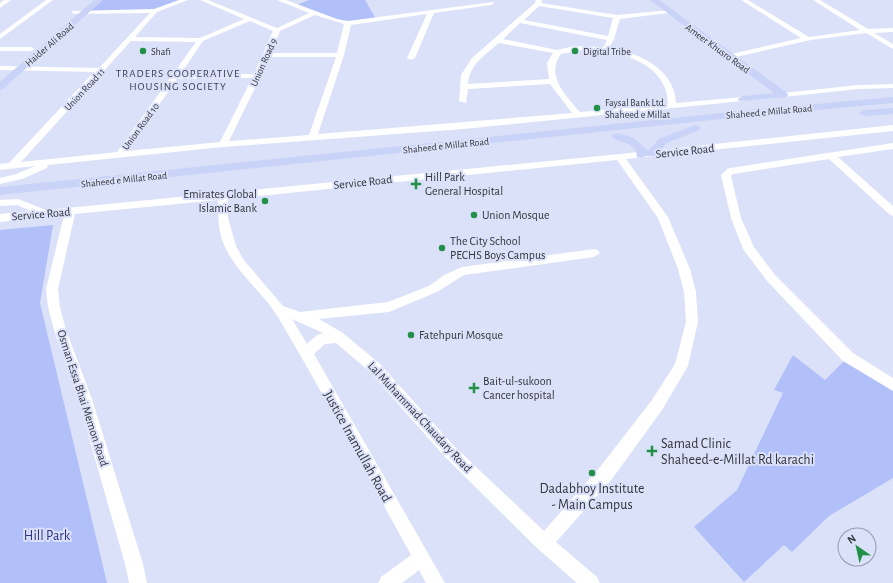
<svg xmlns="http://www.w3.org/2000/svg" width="893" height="583" font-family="'Alegreya Sans',sans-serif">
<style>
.green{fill:#b1c0f9}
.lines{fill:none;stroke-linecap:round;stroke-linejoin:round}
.minor{fill:#fff;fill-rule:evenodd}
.major{fill:#c9d3f8;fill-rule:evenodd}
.poi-dot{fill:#229049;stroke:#dbe1f8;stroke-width:1.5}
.labels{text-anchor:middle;stroke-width:4;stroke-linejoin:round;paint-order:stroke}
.far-street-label{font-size:10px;fill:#33353e;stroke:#dbe1f8}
.far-poi-label{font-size:10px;fill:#33353e;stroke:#dbe1f8;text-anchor:start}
.far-neighbourhood-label{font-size:11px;letter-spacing:1px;fill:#3b3f51;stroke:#dbe1f8}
.street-label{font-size:12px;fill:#33353e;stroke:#dbe1f8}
.poi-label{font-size:12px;fill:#33353e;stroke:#dbe1f8;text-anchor:start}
.near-poi-label{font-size:14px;fill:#33353e;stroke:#dbe1f8;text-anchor:start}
.near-street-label{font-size:14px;fill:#33353e;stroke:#dbe1f8}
.near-park-label{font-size:14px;fill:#2b3283;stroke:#dbe1f8}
</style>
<rect width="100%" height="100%" fill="#dbe1f8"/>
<g class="green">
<polygon points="99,0 185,0 155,11 85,12"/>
<polygon points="309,0 365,0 376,19 348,23 294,6"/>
<polygon points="53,225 40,303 107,583 0,583 0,230"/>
<polygon points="793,355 825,380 848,357 893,385 893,478 829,516 792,552 784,545 744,582 694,527 737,490 783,393 774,390"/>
</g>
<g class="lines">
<g class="minor">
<polygon points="4,0 11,0 0,8 0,3"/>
<polygon points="46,0 53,0 0,39 0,34"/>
<path d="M179 0H188L157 12 135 37 200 38 244 19 200 0H208L277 28 309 13 277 0H286L337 19 348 21 493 2 494 3 491 5 434 13 415 58 411 60 407 58 427 14 351 25 344 55 318 134 572 113 550 84 468 89 466 103 459 101 461 75 472 58 535 3 536 0H542L541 3 617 15 670 10 671 11 668 13 620 19 614 39 609 48C638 52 675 69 676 103L743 97 747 99 743 101 463 129 223 147 48 165 47 168 22 179 0 184V178L16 174 35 166 0 170V164L9 163 94 72 0 70V66L99 68 150 13 74 14 72 13V11L154 9ZM539 6 613 18 608 36 524 20ZM315 15 344 24 337 53H271L280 31ZM250 21 273 31 254 74 180 75 203 41ZM520 23 607 40 604 47 574 46 557 50 503 39ZM131 41 196 42 117 152 21 162ZM499 43 553 53 547 63 549 79 468 84C469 65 485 55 499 43ZM583 50C616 50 667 61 668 104L580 112C566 96 545 75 561 54ZM270 57H336L309 135 229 141ZM252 78 220 142 127 151 177 79Z"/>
<polygon points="741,0 748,0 809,37 860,30 813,0 820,0 868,29 893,28 893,32 874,33 893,44 893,49 866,33 811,40 727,59 727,55 801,38"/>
<polygon points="0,47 31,47 35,49 31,51 0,51"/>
<polygon points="893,84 893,88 859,89 783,97 779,95 783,93 859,85"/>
<path d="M893 125V131L626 159 668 217 690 269 696 292 698 322 688 366 662 410 612 479 556 542 597 577 600 583H577L538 549 444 456 370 372 336 343 325 344 314 354 445 583H426L419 570 402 583H378L381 577 411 555C367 475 324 395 278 317 262 292 238 274 225 247 218 233 218 215 218 200L75 214 58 289 60 307 66 330 92 399 143 564 147 583H129L125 564 78 399 54 330 48 307 46 289 64 215 0 222V214L31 211 17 205 0 206V200L18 199 46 210 620 154ZM617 160 658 218 678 269 684 292 686 322 675 364 652 400 600 467 544 531 454 446 380 364 343 333 319 319 389 312 437 292 464 275 594 257 600 253 598 250 594 249 462 267 444 275 429 286 388 302 300 312 283 306 243 259 236 246 228 218V199ZM292 319 323 333 317 335 307 344Z"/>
<polygon points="893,143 893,149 838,157 893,206 893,216 889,214 829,159 733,174 731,176 741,218 754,247 775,275 853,353 893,378 893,391 843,361 767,281 743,249 731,218 721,175 727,169 730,168"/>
</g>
<g class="major">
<polygon points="94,0 103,0 3,89 0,90 0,82"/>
<polygon points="650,0 659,0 787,93 788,95 787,97 739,101 738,99 743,96 774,93"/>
<polygon points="893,97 893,103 741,117 0,195 0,187 741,111"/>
<polygon points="893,108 893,114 864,116 859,113 864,110"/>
<path d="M695 125 699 126 700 128 699 130 667 143 655 156H646L641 158 637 157C636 156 637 154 636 152 632 141 617 143 611 136L617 133 634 138 648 151 659 139Z"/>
</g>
</g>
<g class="poi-dot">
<circle cx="143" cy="51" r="4"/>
<circle cx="575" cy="51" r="4"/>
<circle cx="597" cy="108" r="4"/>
<path d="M414 178h4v4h4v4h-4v4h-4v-4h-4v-4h4z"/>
<circle cx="265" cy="201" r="4"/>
<circle cx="474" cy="215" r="4"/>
<circle cx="442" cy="248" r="4"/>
<circle cx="411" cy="335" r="4"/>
<path d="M472 382h4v4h4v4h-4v4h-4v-4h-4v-4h4z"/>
<path d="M650 445h4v4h4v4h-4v4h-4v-4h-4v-4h4z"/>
<circle cx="592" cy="473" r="4"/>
</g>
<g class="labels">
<g class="far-street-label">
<text transform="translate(49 44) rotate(-41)" y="4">Haider Ali Road</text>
<text transform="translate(718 48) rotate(36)" y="4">Ameer Khusro Road</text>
<text transform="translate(263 62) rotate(-66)" y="4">Union Road 9</text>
<text transform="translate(84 89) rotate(-47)" y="4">Union Road 11</text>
<text transform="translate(769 111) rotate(-5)" y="4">Shaheed e Millat Road</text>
<text transform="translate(140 126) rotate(-54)" y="4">Union Road 10</text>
<text transform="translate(446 145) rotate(-6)" y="4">Shaheed e Millat Road</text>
<text transform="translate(124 179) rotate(-6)" y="4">Shaheed e Millat Road</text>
</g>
<g class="far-poi-label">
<text x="151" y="55">Shafi</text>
<text x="583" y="55">Digital Tribe</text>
<text x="605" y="106">Faysal Bank Ltd.<tspan x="605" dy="12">Shaheed e Millat</tspan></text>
</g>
<g class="far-neighbourhood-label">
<text x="178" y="77">TRADERS COOPERATIVE<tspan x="178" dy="13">HOUSING SOCIETY</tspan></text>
</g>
<g class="street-label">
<text transform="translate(685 151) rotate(-6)" y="4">Service Road</text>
<text transform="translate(363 182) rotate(-6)" y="4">Service Road</text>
<text transform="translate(41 214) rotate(-5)" y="4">Service Road</text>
<text transform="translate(83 398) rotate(72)" y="4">Osman Essa Bhai Memon Road</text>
<text transform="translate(420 417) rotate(47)" y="4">Lal Muhammad Chaudary Road</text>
</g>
<g class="poi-label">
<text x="425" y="181">Hill Park<tspan x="425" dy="14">General Hospital</tspan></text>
<text x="257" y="198" text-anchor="end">Emirates Global<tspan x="257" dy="14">Islamic Bank</tspan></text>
<text x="482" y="219">Union Mosque</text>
<text x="450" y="245">The City School<tspan x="450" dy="14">PECHS Boys Campus</tspan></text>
<text x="419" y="339">Fatehpuri Mosque</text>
<text x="483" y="385">Bait-ul-sukoon<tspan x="483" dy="14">Cancer hospital</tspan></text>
</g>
<g class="near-poi-label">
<text x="661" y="448">Samad Clinic<tspan x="661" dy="16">Shaheed-e-Millat Rd karachi</tspan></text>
<text x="592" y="493" text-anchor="middle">Dadabhoy Institute<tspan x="592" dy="16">- Main Campus</tspan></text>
</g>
<g class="near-street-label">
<text transform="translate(358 446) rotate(61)" y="5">Justice Inamullah Road</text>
</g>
<g class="near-park-label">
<text x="47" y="540">Hill Park</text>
</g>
</g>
<g transform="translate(857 547) rotate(326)"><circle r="19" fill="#dbe1f8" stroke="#989cae"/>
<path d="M0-3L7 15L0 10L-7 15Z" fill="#229049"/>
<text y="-6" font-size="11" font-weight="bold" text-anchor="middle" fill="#33353e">N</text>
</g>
</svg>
